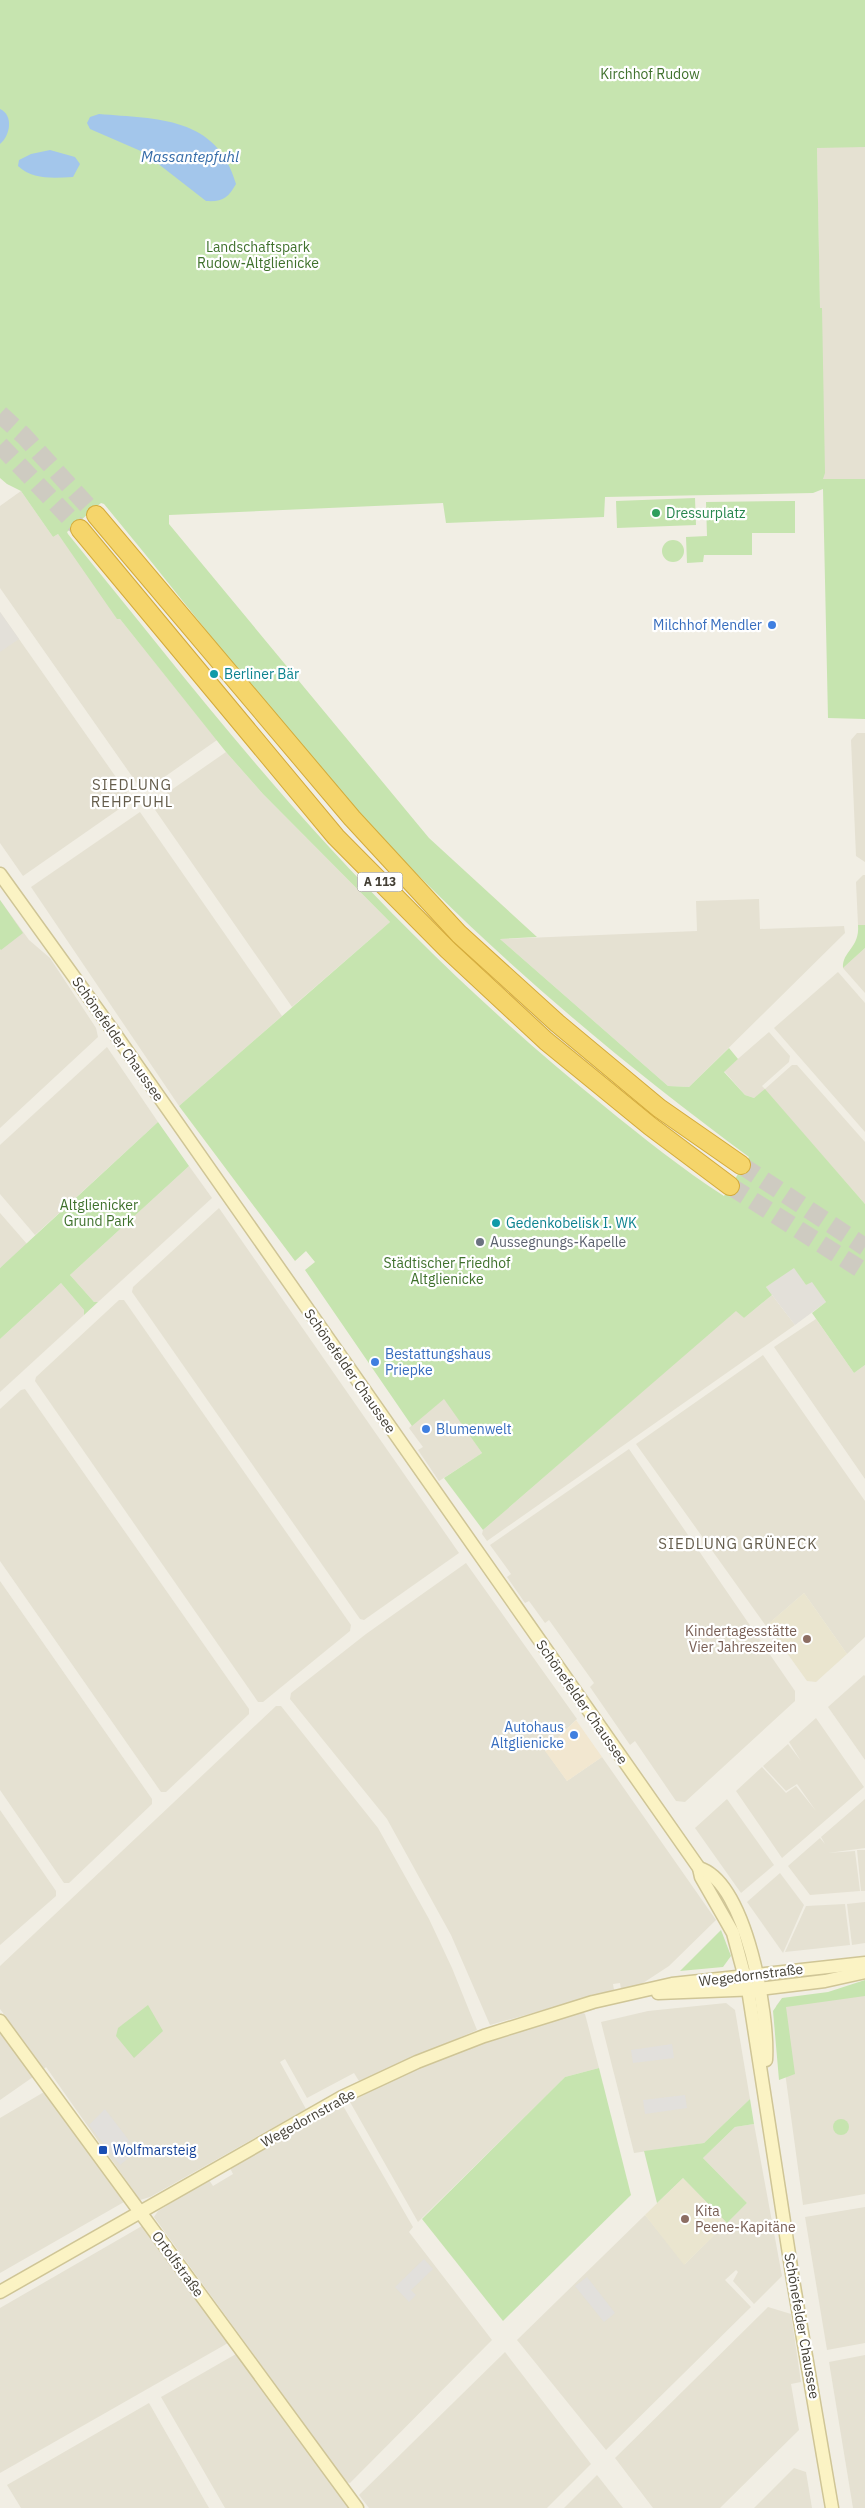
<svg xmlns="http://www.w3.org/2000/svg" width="865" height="2508" font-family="'IBM Plex Sans',sans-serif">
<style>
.residential{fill:#e5e1d2}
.commercial{fill:#f2e7d0}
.industrial{fill:#e3e0d9}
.education{fill:#eae5cf}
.green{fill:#c6e4af;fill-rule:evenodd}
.parking{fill:#e2e0dc}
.water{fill:#a3c6eb}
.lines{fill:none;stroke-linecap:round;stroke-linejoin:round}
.highway-tunnel{stroke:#cecbc1;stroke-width:18;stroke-dasharray:18 9;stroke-linecap:butt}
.secondary-casing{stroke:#cfc596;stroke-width:15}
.highway-casing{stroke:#d4ab3b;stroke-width:20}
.secondary{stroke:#fbf3c4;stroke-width:12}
.highway{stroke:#f5d56b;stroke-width:18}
.leisure-dot{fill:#2e9e5b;stroke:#fff;stroke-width:2}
.shop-dot{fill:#3f7fe0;stroke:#fff;stroke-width:2}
.culture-dot{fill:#0f9aa8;stroke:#fff;stroke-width:2}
.worship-dot{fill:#6b7280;stroke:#fff;stroke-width:2}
.education-dot{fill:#8d6e63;stroke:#fff;stroke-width:2}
.transit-dot{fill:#1a4fb4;stroke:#fff;stroke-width:2}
.labels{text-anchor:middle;stroke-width:4.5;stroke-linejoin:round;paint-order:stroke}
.shield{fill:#fff;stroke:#7b7971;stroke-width:1}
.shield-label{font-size:12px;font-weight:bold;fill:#433f34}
.park-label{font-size:14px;fill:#3f712c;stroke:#fff}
.leisure-label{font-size:14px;fill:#27864d;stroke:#fff;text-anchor:start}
.shop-label{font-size:14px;fill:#366cbe;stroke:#fff;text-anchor:end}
.culture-label{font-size:14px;fill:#0d838f;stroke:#fff;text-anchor:start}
.street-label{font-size:14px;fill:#433f34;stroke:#fff}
.worship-label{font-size:14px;fill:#5b616d;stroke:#fff;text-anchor:start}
.education-label{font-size:14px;fill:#785e54;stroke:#fff;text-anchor:end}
.transit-label{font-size:14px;fill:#164399;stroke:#fff;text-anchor:start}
.water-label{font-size:15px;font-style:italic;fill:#346ba8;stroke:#fff}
.neighbourhood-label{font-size:15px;letter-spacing:1px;fill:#655d4c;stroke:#fff}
</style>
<rect width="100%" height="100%" fill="#f1eee4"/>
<g class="residential">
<polygon points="817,147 865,147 865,484 823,485"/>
<polygon points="21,491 53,537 58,534 120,619 217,740 143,792 0,588 0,506"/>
<polygon points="0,612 132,800 23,876 0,843"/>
<polygon points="857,733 865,733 865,862 856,856 851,740"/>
<polygon points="226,752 263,794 390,922 292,1007 151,804"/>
<polygon points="140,812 282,1016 179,1106 31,887"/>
<polygon points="863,875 865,875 865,925 858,925 856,882"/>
<polygon points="759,899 760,929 844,926 845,933 689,1087 668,1086 500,939 697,931 696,901"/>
<polygon points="0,900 29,940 50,958 96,1028 98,1037 0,1128"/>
<polygon points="865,948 865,993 843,968"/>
<polygon points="838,972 865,1003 865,1132 774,1028"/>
<polygon points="769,1032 790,1056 789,1062 762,1086 765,1089 792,1065 797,1065 865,1142 865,1204 765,1090 754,1098 745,1095 724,1071"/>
<polygon points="107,1047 158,1122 35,1235 0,1194 0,1145"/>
<polygon points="189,1166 212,1198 98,1302 94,1302 70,1275"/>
<polygon points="219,1208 459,1553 364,1620 360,1619 132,1292 133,1287"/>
<polygon points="0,1213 27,1244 0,1268"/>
<polygon points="61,1283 84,1310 84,1315 0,1392 0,1339"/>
<polygon points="772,1295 795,1325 487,1541 482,1534 483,1530 736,1310 744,1318"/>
<polygon points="119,1300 124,1300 351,1625 350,1631 263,1702 258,1702 35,1381 36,1377"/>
<polygon points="816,1319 854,1373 865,1365 865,1479 774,1347"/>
<polygon points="763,1355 865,1501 865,1637 847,1654 804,1593 766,1626 636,1444"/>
<polygon points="25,1389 249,1709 249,1714 166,1792 161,1792 0,1561 0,1409 21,1390"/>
<polygon points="444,1398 482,1453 439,1481 418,1450 423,1447 409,1428"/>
<polygon points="629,1449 795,1691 795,1701 685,1802 676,1801 635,1741 630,1745 590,1687 594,1683 549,1620 545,1623 529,1601 525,1603 507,1577 511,1574 490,1545"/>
<polygon points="466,1563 577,1719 545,1750 567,1781 602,1757 716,1920 669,1966 640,1985 621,1989 620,1983 613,1984 614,1990 490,2025 451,1935 387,1819 290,1699 291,1693 366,1634"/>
<polygon points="0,1581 152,1799 152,1804 69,1883 64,1883 0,1790"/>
<polygon points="864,1675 865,1676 865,1760 828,1707"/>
<polygon points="276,1706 281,1706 378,1828 429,1919 452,1968 477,2030 359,2081 354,2073 307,2098 285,2059 280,2062 306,2109 150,2197 140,2200 46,2067 44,2069 0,2009 0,1966"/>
<polygon points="816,1718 864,1787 782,1858 736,1791 762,1767 786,1793 796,1786 816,1811 797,1784 786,1791 763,1766 788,1744 801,1761 789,1742"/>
<polygon points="727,1799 774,1865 741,1893 695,1828"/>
<polygon points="865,1799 865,1848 828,1853 855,1851 860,1891 810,1895 788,1866 820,1838 825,1844 821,1837"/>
<polygon points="0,1810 56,1891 56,1896 0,1945"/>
<polygon points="857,1850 865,1850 865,1891 861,1891"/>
<polygon points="780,1873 804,1905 783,1953 747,1902"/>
<polygon points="865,1902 865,1943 852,1945 847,1904"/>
<polygon points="845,1904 850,1945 785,1952 806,1906"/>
<polygon points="865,1985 865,2194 803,2205 776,2006 780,2001 827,1996"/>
<polygon points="726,2003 735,2010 750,2099 704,2143 634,2153 601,2022 648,2011"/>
<polygon points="582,2012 585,2014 599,2068 565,2077 418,2222 350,2102 415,2069 491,2039"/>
<polygon points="0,2032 33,2077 0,2100"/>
<polygon points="44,2092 124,2202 0,2273 0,2118"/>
<polygon points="342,2104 413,2227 409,2232 492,2340 350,2483 346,2482 154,2217 158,2211 209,2180 213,2186 233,2174 230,2168"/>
<polygon points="754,2124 782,2276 754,2304 733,2281 738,2272 736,2270 725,2280 751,2307 606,2450 517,2340 645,2215 685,2264 747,2203 703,2158 735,2127"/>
<polygon points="865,2207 865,2343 827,2350 805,2217"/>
<polygon points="142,2226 228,2343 0,2473 0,2308"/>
<polygon points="768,2307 791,2314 801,2382 791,2384 799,2430 720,2508 653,2508 615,2458"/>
<polygon points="505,2352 591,2464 547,2508 369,2508 359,2495"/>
<polygon points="236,2354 284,2420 349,2508 225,2508 161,2397"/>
<polygon points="865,2355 865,2508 853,2508 829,2362"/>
<polygon points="149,2403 209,2508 21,2508 7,2485"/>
<polygon points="794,2468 806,2472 812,2508 754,2508"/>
<polygon points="597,2475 623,2508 564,2508"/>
</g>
<polygon class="commercial" points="576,1720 602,1757 567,1781 545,1751"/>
<g class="industrial">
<polygon points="0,612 19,639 0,652"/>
<polygon points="794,1267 806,1285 812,1281 826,1302 795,1325 766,1287"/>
</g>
<g class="education">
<polygon points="804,1593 847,1654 816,1682 807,1681 767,1625"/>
<polygon points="683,2178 727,2223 684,2265 645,2215"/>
</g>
<g class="green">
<path d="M0 0H865V147L817 148 820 308H822L825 473 823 479H865V719L828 718 823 489 813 493 605 497 604 517 446 523 443 503 169 515V524L429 838 537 937 500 939 668 1086 689 1087 729 1048 738 1059 724 1072 745 1095 754 1098 765 1089 865 1204V1365L854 1373 812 1313 826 1302 812 1282 806 1285 794 1268 766 1287 772 1295 744 1318 736 1311 483 1530 444 1478 482 1453 444 1399 412 1426 305 1270 315 1262 306 1251 295 1261 179 1106 390 922 263 794 226 752 120 619H117L58 534 53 537 21 491 7 484 0 478ZM101 503 104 504C189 606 268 713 357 811 475 940 608 1053 749 1157L724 1196C682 1169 642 1137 604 1106 506 1027 415 940 330 848 238 748 154 639 68 534L67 532Z"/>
<polygon points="695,498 696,525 617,528 616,501"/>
<polygon points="795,501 795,533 752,533 752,555 704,555 703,562 687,563 686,537 707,536 706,502"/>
<circle cx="673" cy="551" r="11"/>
<polygon points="0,900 23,933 1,950 0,949"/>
<path d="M858 925H865V948L843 968C842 951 860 948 858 925Z"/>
<polygon points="158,1122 189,1166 70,1275 94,1302 98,1302 84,1315 84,1310 61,1283 0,1339 0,1268"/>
<polygon points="721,1930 731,1956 723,1967 680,1971"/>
<polygon points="865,1980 865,1996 786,2007 795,2074 779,2080 773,2011 782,1998 828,1992"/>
<polygon points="148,2005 163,2031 134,2058 116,2036 118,2028"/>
<polygon points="599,2068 631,2195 503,2321 422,2219 565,2077"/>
<polygon points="750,2099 754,2124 735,2127 703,2158 747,2203 727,2223 683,2178 657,2203 644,2151 704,2143"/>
<circle cx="841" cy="2127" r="8"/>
</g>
<g class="parking">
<polygon points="672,2044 674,2058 633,2063 631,2050"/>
<polygon points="685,2095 687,2108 645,2114 643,2100"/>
<polygon points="105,2109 137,2151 120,2165 89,2125"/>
<polygon points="424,2259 433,2269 411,2290 416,2295 409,2302 395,2287"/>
<polygon points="587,2277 615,2313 604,2322 575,2286"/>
</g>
<g class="water">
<path d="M0 109C14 115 10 136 0 144Z"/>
<path d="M99 114C157 119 217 116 236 184 228 198 223 202 206 201L143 152 90 129 87 123 90 117Z"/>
<path d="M50 150 75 157 80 164 73 177C53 178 33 180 18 166L19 160 31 154Z"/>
</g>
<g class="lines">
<g class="highway-tunnel">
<polyline points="0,414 24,436 96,515"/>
<polyline points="0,445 80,529"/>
<polyline points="741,1165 865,1247"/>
<polyline points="730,1186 865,1272"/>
</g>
<g class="secondary-casing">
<g id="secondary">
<polyline points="0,874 113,1031 699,1868 701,1877 733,1933 748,1989 793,2280 832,2508"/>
<path d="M699 1868C747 1883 769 2016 766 2060"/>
<polyline points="658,1993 759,1989 825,1981 865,1972"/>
<polyline points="0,2021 357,2508"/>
<polyline points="0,2292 342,2097 417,2062 484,2036 593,2002 672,1984 865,1963"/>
</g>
</g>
<g class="highway-casing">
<g id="highway">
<polyline points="96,515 352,818 459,934 557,1023 659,1108 741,1165"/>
<polyline points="80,529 336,837 448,950 546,1041 650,1126 730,1186"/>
</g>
</g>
<use href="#secondary" class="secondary"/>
<use href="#highway" class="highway"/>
</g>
<circle class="leisure-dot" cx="656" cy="513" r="5"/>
<g class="shop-dot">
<circle cx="772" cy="625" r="5"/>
<circle cx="375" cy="1362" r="5"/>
<circle cx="426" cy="1429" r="5"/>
<circle cx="574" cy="1735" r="5"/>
</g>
<g class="culture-dot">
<circle cx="214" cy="674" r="5"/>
<circle cx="496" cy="1223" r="5"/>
</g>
<circle class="worship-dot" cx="480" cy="1242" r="5"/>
<g class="education-dot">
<circle cx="807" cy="1639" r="5"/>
<circle cx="685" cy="2219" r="5"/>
</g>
<rect class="transit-dot" x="98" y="2145" width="10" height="10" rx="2.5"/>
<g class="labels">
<rect class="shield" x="357.5" y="872.5" width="45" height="19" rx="4"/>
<g class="shield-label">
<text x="380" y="886">A 113</text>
</g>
<g class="park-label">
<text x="650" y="79">Kirchhof Rudow</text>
<text x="258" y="252">Landschaftspark<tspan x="258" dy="16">Rudow-Altglienicke</tspan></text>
<text x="99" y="1210">Altglienicker<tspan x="99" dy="16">Grund Park</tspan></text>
<text x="447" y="1268">Städtischer Friedhof<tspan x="447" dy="16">Altglienicke</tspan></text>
</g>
<g class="leisure-label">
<text x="666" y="518">Dressurplatz</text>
</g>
<g class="shop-label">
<text x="762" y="630">Milchhof Mendler</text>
<text x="385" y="1359" text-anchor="start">Bestattungshaus<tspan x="385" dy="16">Priepke</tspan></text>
<text x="436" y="1434" text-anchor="start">Blumenwelt</text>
<text x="564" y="1732">Autohaus<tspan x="564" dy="16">Altglienicke</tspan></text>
</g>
<g class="culture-label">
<text x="224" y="679">Berliner Bär</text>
<text x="506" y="1228">Gedenkobelisk I. WK</text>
</g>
<g class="street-label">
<text transform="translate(118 1039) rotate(55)" y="5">Schönefelder Chaussee</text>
<text transform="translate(350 1371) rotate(55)" y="5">Schönefelder Chaussee</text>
<text transform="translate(582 1702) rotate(55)" y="5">Schönefelder Chaussee</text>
<text transform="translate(751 1975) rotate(-7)" y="5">Wegedornstraße</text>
<text transform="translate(308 2118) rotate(-29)" y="5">Wegedornstraße</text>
<text transform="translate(178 2264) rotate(54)" y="5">Ortolfstraße</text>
<text transform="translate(802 2326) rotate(80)" y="5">Schönefelder Chaussee</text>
</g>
<g class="worship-label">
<text x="490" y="1247">Aussegnungs-Kapelle</text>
</g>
<g class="education-label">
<text x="797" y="1636">Kindertagesstätte<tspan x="797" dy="16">Vier Jahreszeiten</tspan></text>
<text x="695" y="2216" text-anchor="start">Kita<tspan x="695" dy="16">Peene-Kapitäne</tspan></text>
</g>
<g class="transit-label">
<text x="113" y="2155">Wolfmarsteig</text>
</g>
<g class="water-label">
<text x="190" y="162">Massantepfuhl</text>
</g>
<g class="neighbourhood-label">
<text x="132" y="790">SIEDLUNG<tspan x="132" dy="17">REHPFUHL</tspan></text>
<text x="738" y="1549">SIEDLUNG GRÜNECK</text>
</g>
</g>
</svg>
